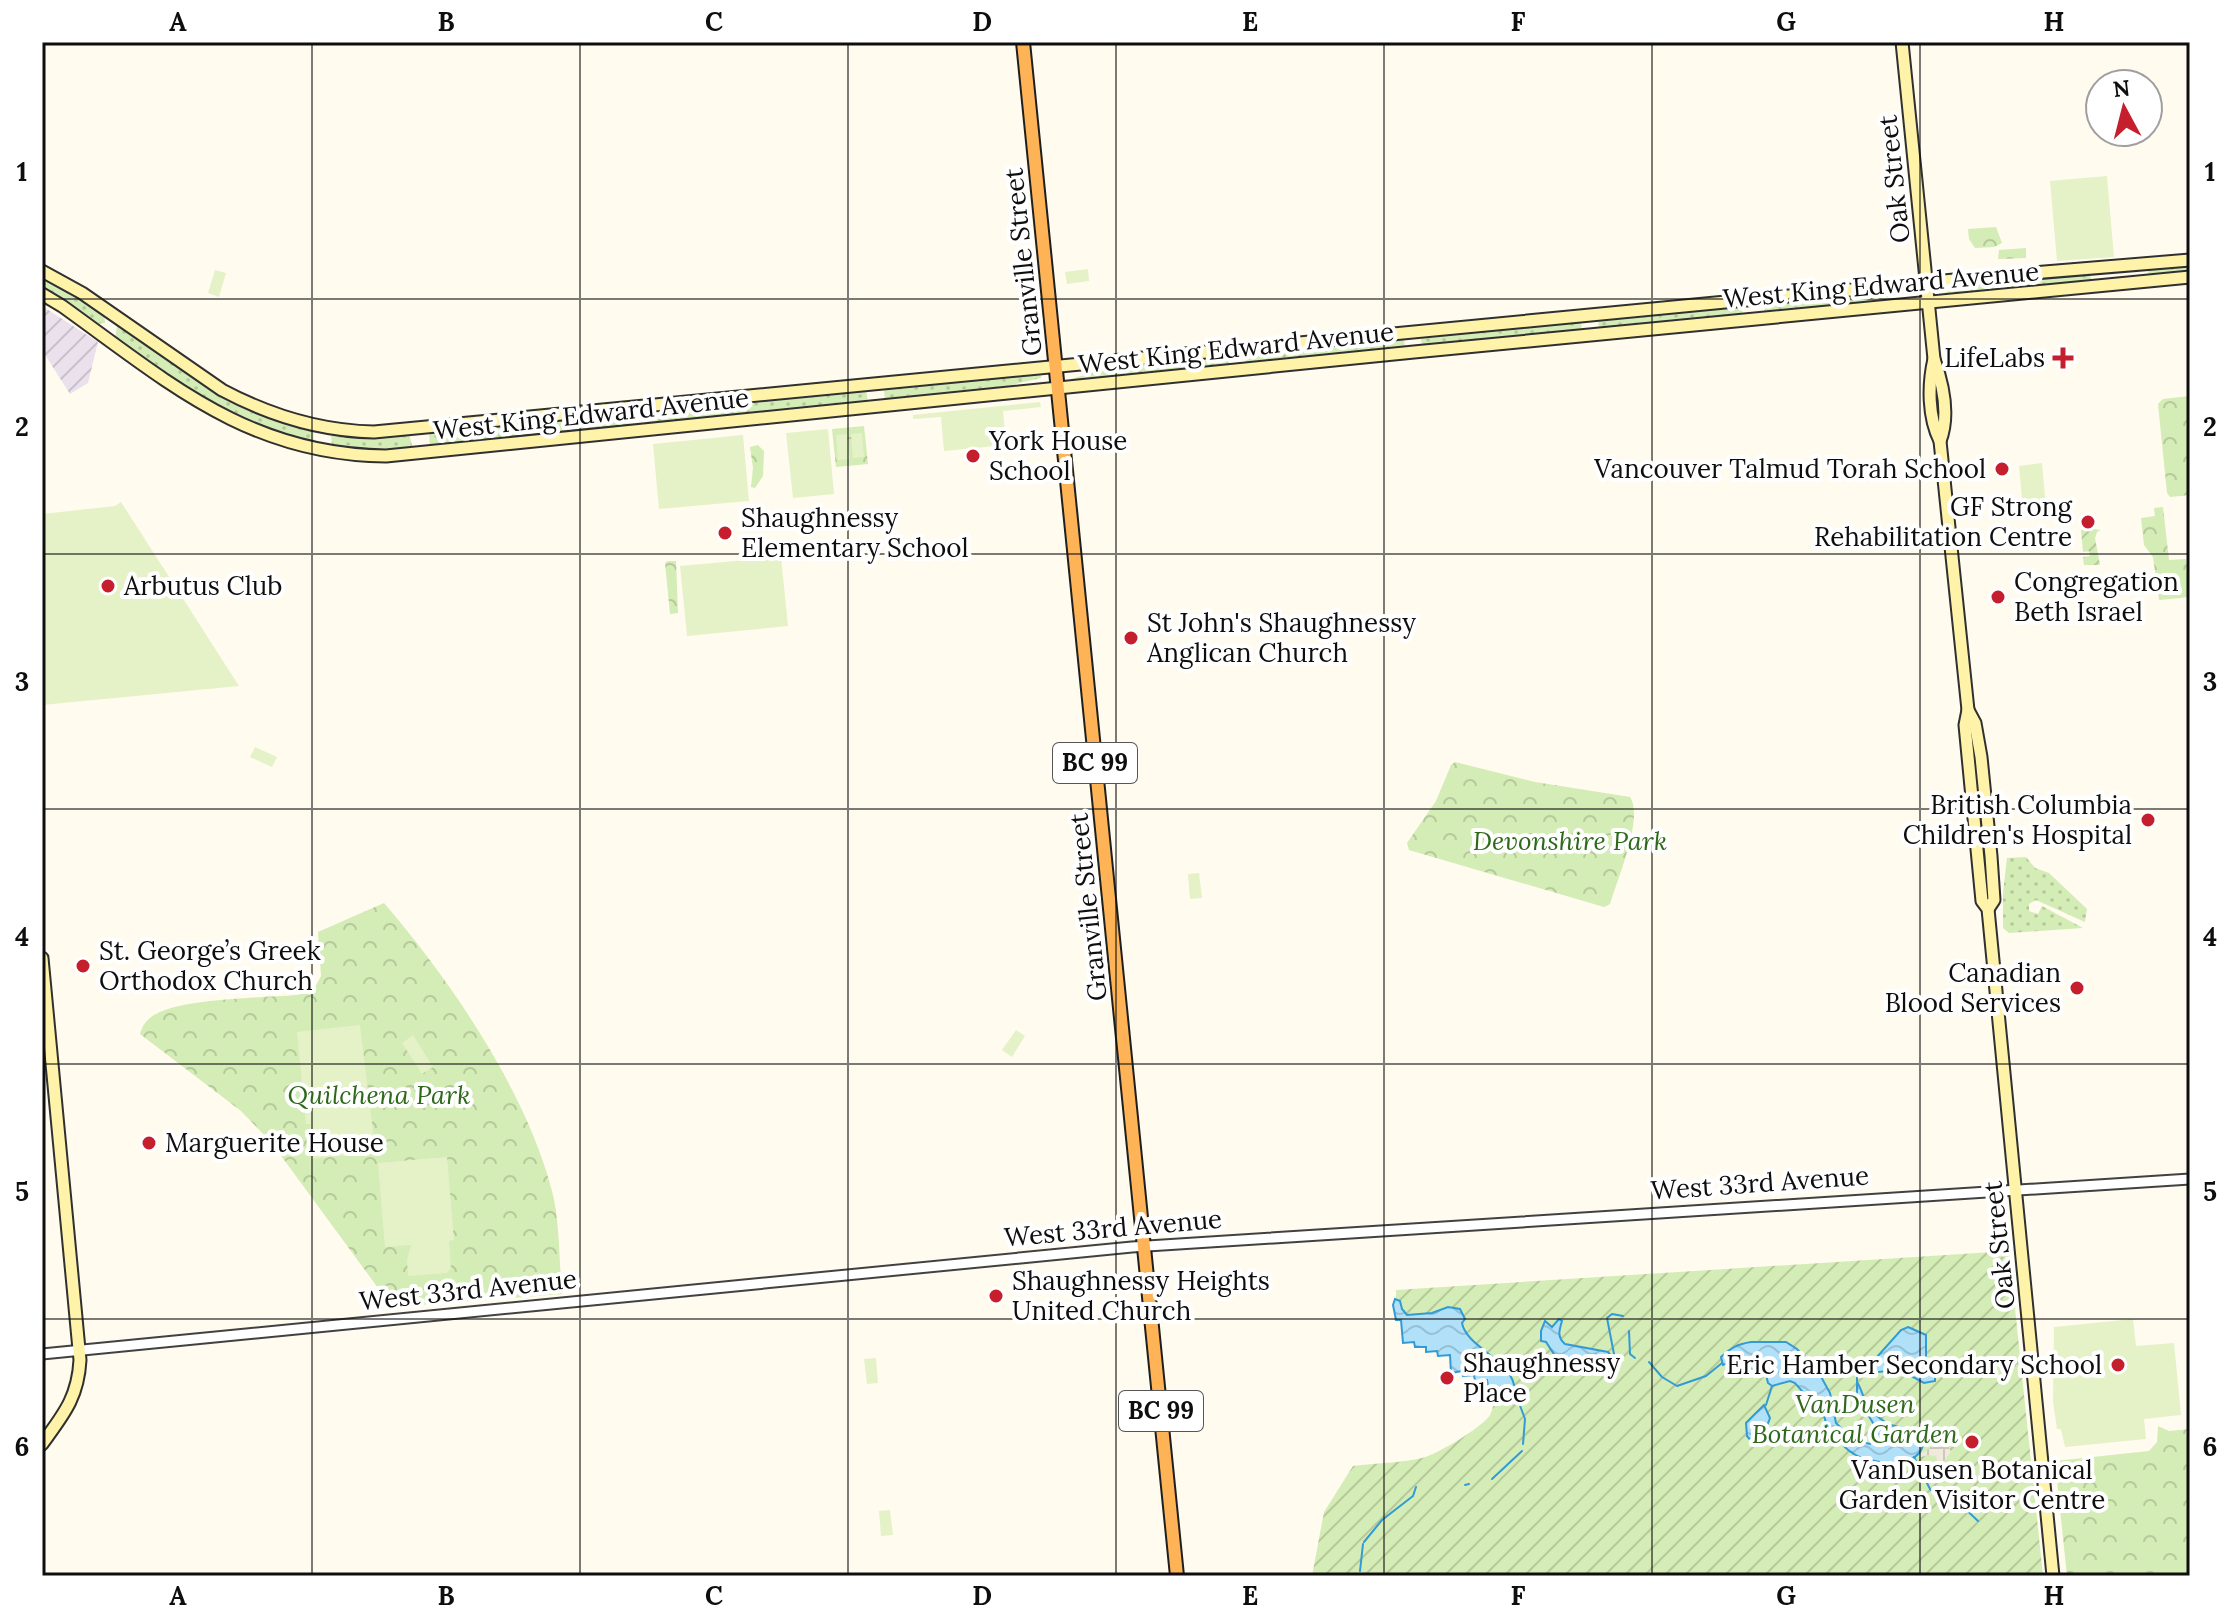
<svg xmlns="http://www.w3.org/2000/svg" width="2232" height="1618" font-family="Lora,serif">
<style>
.industrial{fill:url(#industrial-furrows)}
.grass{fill:url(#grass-dots)}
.park{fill:url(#park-crowns)}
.garden{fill:url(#garden-furrows)}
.pitch{fill:#e5f2c8}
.plaza{fill:url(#plaza-grid)}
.water{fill:url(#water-waves);stroke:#329bd5;stroke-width:2}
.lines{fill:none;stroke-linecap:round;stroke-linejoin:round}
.stream{stroke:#329bd5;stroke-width:2}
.tertiary-casing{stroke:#414141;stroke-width:13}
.secondary-casing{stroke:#303030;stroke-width:15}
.trunk-casing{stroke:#1f1f1f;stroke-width:16}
.tertiary{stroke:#fff;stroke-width:9}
.secondary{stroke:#fff2a9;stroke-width:11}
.trunk{stroke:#feb456;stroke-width:12}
.grid{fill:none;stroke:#0e0e0e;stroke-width:2;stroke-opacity:0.55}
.poi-dot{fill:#c51e2d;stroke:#fff;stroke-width:3}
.labels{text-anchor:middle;stroke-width:8;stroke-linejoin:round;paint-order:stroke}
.shield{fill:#fff;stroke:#565656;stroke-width:2}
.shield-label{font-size:24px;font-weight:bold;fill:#0e0e0e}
.street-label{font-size:26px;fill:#0e0e0e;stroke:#fff}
.poi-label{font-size:26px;fill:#0e0e0e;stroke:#fff;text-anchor:start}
.park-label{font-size:26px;font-style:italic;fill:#2e691a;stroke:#fff}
.neatline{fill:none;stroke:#0e0e0e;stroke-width:3}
.grid-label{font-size:26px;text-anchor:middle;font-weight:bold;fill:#0e0e0e}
</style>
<defs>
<pattern id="industrial-furrows" width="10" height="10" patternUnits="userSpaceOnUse" patternTransform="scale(2)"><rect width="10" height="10" fill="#ebe1ed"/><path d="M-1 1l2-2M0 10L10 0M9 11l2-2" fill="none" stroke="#c8c0ca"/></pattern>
<pattern id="grass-dots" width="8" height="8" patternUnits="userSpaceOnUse" patternTransform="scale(2)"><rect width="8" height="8" fill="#d4ecb5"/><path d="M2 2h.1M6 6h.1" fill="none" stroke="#b5c99a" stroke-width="1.8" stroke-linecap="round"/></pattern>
<pattern id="park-crowns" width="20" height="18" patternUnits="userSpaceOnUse" patternTransform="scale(2)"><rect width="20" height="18" fill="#d4ecb5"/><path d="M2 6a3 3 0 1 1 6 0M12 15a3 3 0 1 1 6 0" fill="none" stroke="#b5c99a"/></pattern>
<pattern id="garden-furrows" width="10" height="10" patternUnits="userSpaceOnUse" patternTransform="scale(2)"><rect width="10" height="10" fill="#d4ecb5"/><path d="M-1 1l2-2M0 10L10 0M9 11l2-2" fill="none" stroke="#b5c99a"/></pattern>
<pattern id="plaza-grid" width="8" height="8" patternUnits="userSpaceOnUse" patternTransform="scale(2)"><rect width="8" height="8" fill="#f0eadd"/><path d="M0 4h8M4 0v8" fill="none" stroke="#cdc8bc"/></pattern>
<pattern id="water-waves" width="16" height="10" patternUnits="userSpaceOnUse" patternTransform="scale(2)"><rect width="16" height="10" fill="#b0e1f9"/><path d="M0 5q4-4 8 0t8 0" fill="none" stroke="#96c0d4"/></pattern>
</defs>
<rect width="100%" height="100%" fill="#fffbee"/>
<polygon class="industrial" points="42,306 98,342 88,383 70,394 42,350"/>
<g class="grass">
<polygon points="2190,264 2190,273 2149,277 2148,269"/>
<polygon points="2088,273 2092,280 2087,283 1949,295 1942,293 1986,282"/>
<polygon points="42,278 104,313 105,323 95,324 65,301 42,290"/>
<polygon points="1909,289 1909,292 1854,305 1764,313 1766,303"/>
<polygon points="1740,305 1744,316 1599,329 1598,320"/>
<polygon points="1581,321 1582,332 1422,348 1421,337 1423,336"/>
<polygon points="118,322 211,386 313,429 314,445 266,432 200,398 115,338"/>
<polygon points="1402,339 1404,339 1405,350 1246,365 1245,355 1248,354"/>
<polygon points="1228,356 1229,367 1078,382 1071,379 1091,373 1150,363"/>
<polygon points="1034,373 1041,375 1041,378 977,393 885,403 884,387"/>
<polygon points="866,389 868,404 647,426 645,411"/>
<polygon points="628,412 629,428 544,436 543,421"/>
<polygon points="514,424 516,439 430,447 429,432"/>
<polygon points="331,433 379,436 409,434 413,449 332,449"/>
<polygon points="2026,857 2035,868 2049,873 2087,909 2085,922 2036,900 2029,904 2029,911 2038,914 2042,906 2083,928 2009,933 2003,928 2003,893 2007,858"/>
</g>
<g class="park">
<polygon points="1996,227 2002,243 1994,247 1975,248 1969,239 1968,229"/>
<polygon points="2026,248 2026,258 1998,259 1999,250"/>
<polygon points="2190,396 2190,495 2170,497 2167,493 2158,404 2163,399"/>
<polygon points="864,426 868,464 836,467 832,429"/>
<polygon points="758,445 764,451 763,476 755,488 751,487 753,468 750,447"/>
<polygon points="2163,507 2169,560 2186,559 2190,597 2159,600 2153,557 2144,545 2141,518 2155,516 2154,508"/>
<polygon points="668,561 676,561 678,613 670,614 665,563"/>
<path d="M1455 762 1535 782 1630 797C1644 818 1617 880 1610 904L1604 907 1409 850 1407 843 1436 801 1451 765Z"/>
<path d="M384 903C451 981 526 1091 552 1191 560 1222 559 1262 562 1294L392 1307 271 1142 241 1111 140 1034C143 1023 149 1017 160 1012 191 998 260 998 297 995L313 991 321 976 318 932Z"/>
<polygon points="2158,1426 2169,1431 2190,1429 2190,1576 2067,1576 2055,1461 2149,1451 2157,1442"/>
</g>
<g class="garden">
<polygon points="2094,529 2101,530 2097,532 2095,538 2100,565 2084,565 2083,557 2090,556 2089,551 2083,552 2081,530"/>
<path d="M2009 1251 2043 1576H1312L1324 1512 1353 1466C1376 1463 1400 1463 1422 1458 1436 1455 1483 1427 1490 1415 1493 1409 1494 1403 1494 1396L1489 1393 1487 1380 1475 1381 1474 1375 1463 1376 1462 1371 1451 1373 1450 1355 1438 1356 1437 1351 1426 1352V1347H1415L1414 1342 1403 1343 1401 1320H1396L1393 1305 1396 1303V1290Z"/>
</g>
<g class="pitch">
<polygon points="2107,176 2114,257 2057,261 2050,181"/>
<polygon points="1088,269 1089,281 1067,284 1065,272"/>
<polygon points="215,270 226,273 219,297 208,293"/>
<polygon points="1040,402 1041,407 1003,411 1006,445 944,451 941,417 913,419 913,415"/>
<polygon points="828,429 834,494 793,498 786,433"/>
<polygon points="862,433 864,457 853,458 851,434"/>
<polygon points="847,434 850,459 838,460 836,435"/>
<polygon points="743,435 749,501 659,509 653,444"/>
<polygon points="2042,463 2046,508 2023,510 2019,466"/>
<polygon points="121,502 239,686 42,705 42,514 115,506"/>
<polygon points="781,557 788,626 687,636 680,566"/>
<polygon points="255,747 277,757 272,767 250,757"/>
<polygon points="1199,873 1202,898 1190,899 1188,874"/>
<polygon points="360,1025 375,1147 371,1152 312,1159 308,1134 311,1124 306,1124 297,1032"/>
<polygon points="1016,1030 1025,1036 1012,1057 1002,1050"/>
<polygon points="413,1035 433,1067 422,1074 402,1043"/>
<polygon points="447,1157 454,1240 449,1241 451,1268 447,1273 408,1276 407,1260 411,1245 385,1247 378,1163"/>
<polygon points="2133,1319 2136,1346 2174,1343 2181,1415 2144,1419 2146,1439 2065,1447 2061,1429 2057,1429 2053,1402 2054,1327"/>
<polygon points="876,1358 878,1383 867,1384 864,1359"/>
<polygon points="890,1510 893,1535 881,1536 879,1511"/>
</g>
<polygon class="plaza" points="1945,1429 1954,1431 1958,1435 1956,1444 1948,1446 1951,1452 1939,1468 1936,1456 1928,1455 1921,1457 1919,1455 1929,1449"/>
<g class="water">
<path d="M1395 1299 1400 1301 1402 1309 1407 1315 1432 1313 1448 1307 1460 1309 1465 1319 1462 1323C1467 1349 1515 1360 1515 1392L1491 1396 1489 1393 1487 1380 1475 1381 1474 1375 1463 1376 1462 1371 1451 1373 1450 1355 1438 1356 1437 1351 1426 1352V1347H1415L1414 1342 1403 1343 1401 1320H1396L1393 1305Z"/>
<path d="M1559 1319 1562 1321C1559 1331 1557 1337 1565 1344L1608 1352 1614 1359V1365L1588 1368 1559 1362 1546 1342 1541 1341V1331L1545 1321 1552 1327Z"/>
<polygon points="1908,1327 1926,1335 1926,1357 1935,1374 1935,1381 1924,1383 1900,1370 1867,1373 1868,1367 1901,1330"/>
<path d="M1751 1342H1786L1797 1349 1819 1373 1830 1393 1836 1423 1853 1440 1870 1444 1875 1439 1873 1423 1857 1396V1382C1863 1391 1864 1405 1874 1413 1879 1418 1888 1425 1895 1426 1906 1430 1931 1427 1922 1448 1913 1470 1869 1463 1854 1454 1843 1448 1826 1427 1824 1416L1795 1383 1790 1381 1772 1386 1768 1383 1765 1371 1758 1367 1752 1369 1733 1361 1723 1365 1721 1357C1730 1348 1738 1344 1751 1342Z"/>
<polygon points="1764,1405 1770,1418 1763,1436 1752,1442 1747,1436 1746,1423"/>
</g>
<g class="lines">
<g class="stream">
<polyline points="1629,1331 1630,1354 1635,1358"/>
<polyline points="1614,1354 1607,1318 1612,1314 1623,1316"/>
<polyline points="1649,1362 1662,1377 1677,1386 1706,1376 1722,1363"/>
<polyline points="1857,1382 1857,1374 1866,1370"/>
<polyline points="1515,1392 1525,1419 1523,1444"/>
<polyline points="1766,1405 1772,1386"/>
<polyline points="1914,1457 1930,1489 1942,1501 1960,1504 1978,1521"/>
<polyline points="1492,1479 1522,1451"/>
<polyline points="1465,1485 1469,1484"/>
<polyline points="1364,1542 1382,1520 1413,1496 1416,1487"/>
<polyline points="1360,1571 1363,1544"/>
</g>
<g class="tertiary-casing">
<polyline id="tertiary" points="42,1354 1132,1247 2190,1179"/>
</g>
<g class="secondary-casing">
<g id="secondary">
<path d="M1902 42 1934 359C1943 384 1950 415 1940 441"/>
<path d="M42 271 82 293 222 390C269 415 320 431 374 432L1985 277 2190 260"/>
<path d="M42 294 62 306C168 382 249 455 386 456L1414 352 2190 277"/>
<path d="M1934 359C1928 385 1928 417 1940 441L1968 710 1965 725 1982 901 1988 909 2053 1576"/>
<polyline points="1968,710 1975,723 1981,757 1991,856 1994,900 1988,909"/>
<path d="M42 958 80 1360C78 1398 63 1415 42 1444"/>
</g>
</g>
<g class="trunk-casing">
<polyline id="trunk" points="1023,42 1177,1576"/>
</g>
<use href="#tertiary" class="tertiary"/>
<use href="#secondary" class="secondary"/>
<use href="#trunk" class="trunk"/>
</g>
<path class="grid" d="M312 42V1576M580 42V1576M848 42V1576M1116 42V1576M1384 42V1576M1652 42V1576M1920 42V1576M42 299H2190M42 554H2190M42 809H2190M42 1064H2190M42 1319H2190"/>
<g class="poi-dot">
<path d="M2059 346h8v8h8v8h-8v8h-8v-8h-8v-8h8z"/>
<circle cx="973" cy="456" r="8"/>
<circle cx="2002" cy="469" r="8"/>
<circle cx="2088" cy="522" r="8"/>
<circle cx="725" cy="533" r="8"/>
<circle cx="108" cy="586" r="8"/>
<circle cx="1998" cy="597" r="8"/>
<circle cx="1131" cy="638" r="8"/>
<circle cx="2148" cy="820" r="8"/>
<circle cx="83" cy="966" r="8"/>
<circle cx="2077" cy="988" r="8"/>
<circle cx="149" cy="1143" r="8"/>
<circle cx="996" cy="1296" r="8"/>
<circle cx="2118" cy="1365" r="8"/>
<circle cx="1447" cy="1378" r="8"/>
<circle cx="1972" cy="1442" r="8"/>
</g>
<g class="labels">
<g class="shield">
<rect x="1053" y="743" width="84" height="40" rx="6"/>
<rect x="1119" y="1391" width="84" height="40" rx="6"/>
</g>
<g class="shield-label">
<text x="1095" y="771">BC 99</text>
<text x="1161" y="1419">BC 99</text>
</g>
<g class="street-label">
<text transform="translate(1894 179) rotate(-96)" y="9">Oak Street</text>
<text transform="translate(1023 262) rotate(-96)" y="9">Granville Street</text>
<text transform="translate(1881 285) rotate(-5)" y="9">West King Edward Avenue</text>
<text transform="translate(1236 348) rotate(-6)" y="9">West King Edward Avenue</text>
<text transform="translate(591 414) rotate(-6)" y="9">West King Edward Avenue</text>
<text transform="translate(1088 907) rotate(-96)" y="9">Granville Street</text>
<text transform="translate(1760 1183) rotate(-4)" y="9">West 33rd Avenue</text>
<text transform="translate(1113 1228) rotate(-5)" y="9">West 33rd Avenue</text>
<text transform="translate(1999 1245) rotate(-96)" y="9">Oak Street</text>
<text transform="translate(468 1290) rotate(-6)" y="9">West 33rd Avenue</text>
</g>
<g class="poi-label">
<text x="2045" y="367" text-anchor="end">LifeLabs</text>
<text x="989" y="450">York House<tspan x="989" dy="30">School</tspan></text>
<text x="1986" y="478" text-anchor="end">Vancouver Talmud Torah School</text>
<text x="2072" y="516" text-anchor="end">GF Strong<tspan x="2072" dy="30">Rehabilitation Centre</tspan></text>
<text x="741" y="527">Shaughnessy<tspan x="741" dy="30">Elementary School</tspan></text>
<text x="2014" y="591">Congregation<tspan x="2014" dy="30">Beth Israel</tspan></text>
<text x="124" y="595">Arbutus Club</text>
<text x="1147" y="632">St John's Shaughnessy<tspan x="1147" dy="30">Anglican Church</tspan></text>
<text x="2132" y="814" text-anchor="end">British Columbia<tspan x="2132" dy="30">Children's Hospital</tspan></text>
<text x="99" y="960">St. George’s Greek<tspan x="99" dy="30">Orthodox Church</tspan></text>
<text x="2061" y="982" text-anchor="end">Canadian<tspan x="2061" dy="30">Blood Services</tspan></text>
<text x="165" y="1152">Marguerite House</text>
<text x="1012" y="1290">Shaughnessy Heights<tspan x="1012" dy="30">United Church</tspan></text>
<text x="1463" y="1372">Shaughnessy<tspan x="1463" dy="30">Place</tspan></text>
<text x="2102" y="1374" text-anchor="end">Eric Hamber Secondary School</text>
<text x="1972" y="1479" text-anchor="middle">VanDusen Botanical<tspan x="1972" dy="30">Garden Visitor Centre</tspan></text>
</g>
<g class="park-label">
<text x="1570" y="850">Devonshire Park</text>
<text x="379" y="1104">Quilchena Park</text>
<text x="1855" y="1413">VanDusen<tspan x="1855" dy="30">Botanical Garden</tspan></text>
</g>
</g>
<rect width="2232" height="1618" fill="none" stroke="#ffffff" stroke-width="88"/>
<g transform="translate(2124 108) rotate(353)"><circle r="38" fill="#ffffff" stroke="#9f9f9f" stroke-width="2"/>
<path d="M0-6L14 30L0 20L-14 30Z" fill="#c51e2d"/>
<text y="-12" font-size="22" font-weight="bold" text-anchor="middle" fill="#0e0e0e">N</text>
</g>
<rect x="44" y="44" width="2144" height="1530" class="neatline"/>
<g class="grid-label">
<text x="178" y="31">A</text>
<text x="446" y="31">B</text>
<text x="714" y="31">C</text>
<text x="982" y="31">D</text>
<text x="1250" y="31">E</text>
<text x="1518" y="31">F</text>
<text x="1786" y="31">G</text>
<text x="2054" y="31">H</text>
<text x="22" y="181">1</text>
<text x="2210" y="181">1</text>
<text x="22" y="436">2</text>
<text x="2210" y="436">2</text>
<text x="22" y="691">3</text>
<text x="2210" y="691">3</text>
<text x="22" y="946">4</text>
<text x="2210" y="946">4</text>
<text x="22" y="1201">5</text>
<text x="2210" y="1201">5</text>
<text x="22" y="1456">6</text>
<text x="2210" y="1456">6</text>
<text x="178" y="1605">A</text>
<text x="446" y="1605">B</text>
<text x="714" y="1605">C</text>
<text x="982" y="1605">D</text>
<text x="1250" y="1605">E</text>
<text x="1518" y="1605">F</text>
<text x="1786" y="1605">G</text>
<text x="2054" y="1605">H</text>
</g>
</svg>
